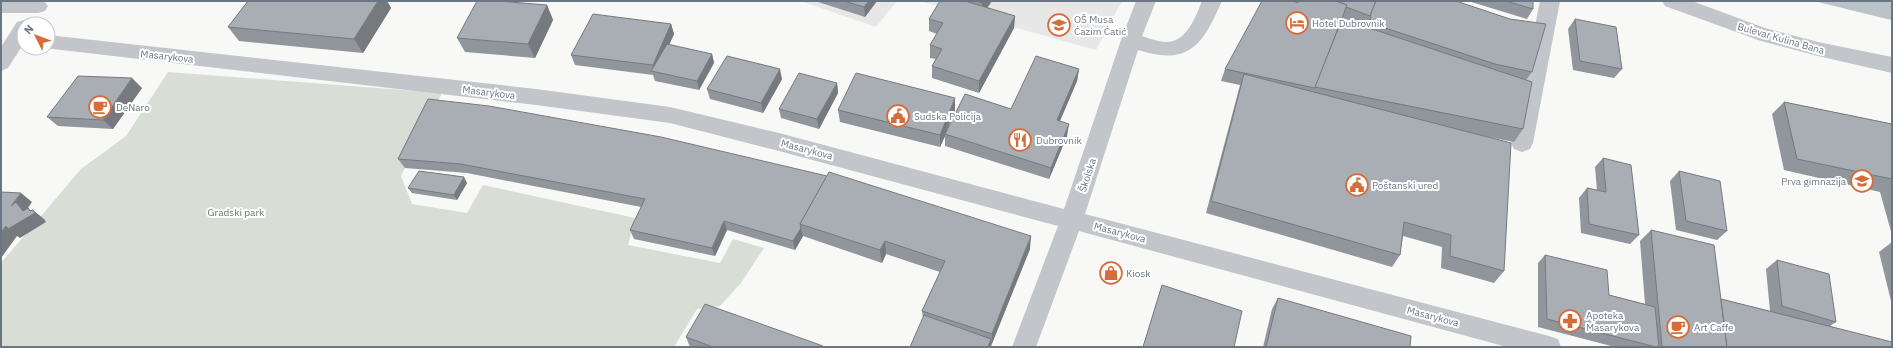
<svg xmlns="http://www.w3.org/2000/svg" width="1893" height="348" font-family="'IBM Plex Sans',sans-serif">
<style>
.built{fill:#e6e7e6}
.green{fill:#d8ddd6}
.water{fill:#bac3c8}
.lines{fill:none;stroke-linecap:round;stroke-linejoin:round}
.minor{fill:#c2c5c9;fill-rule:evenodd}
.wall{fill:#90969b;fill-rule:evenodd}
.shaded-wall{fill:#767a7e}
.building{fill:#a8aeb4;stroke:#767a7e}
.labels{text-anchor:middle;stroke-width:4;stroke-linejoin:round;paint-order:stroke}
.poi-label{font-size:10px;fill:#6a7684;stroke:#fff;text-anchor:start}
.street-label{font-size:10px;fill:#6a7684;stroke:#fff}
.park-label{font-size:10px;fill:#667764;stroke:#fff}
</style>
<rect width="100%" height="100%" fill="#f8f8f6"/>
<g class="built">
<polygon points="801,1 897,1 876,27"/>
<polygon points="920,1 1122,1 1096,50"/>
</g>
<polygon class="green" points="168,72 442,93 401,176 412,204 467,213 483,185 635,218 628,245 720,263 733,239 764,248 741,283 720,306 697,309 674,347 1,347 1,263 81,169 126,136"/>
<polygon class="water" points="1814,1 1892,1 1892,20 1887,19"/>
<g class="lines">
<g class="minor">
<polygon points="1,1 44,1 48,6 45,11 38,13 1,13"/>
<path d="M1136 1H1156L1142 36C1151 39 1164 44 1173 41 1188 37 1197 14 1202 1H1222C1202 46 1189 66 1138 50L1085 214 1549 336 1558 339 1561 347H1507L1079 231 1036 347H1012L1058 226 779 151 670 123 536 105 44 48H48V35L536 89 670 107 779 133 1064 209 1121 40Z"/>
<polygon points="1540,1 1560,1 1533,143 1530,149 1522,152 1514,149 1511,143"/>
<polygon points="1662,1 1692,1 1765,28 1818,42 1892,57 1892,73 1818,56 1761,41 1665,6"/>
<polygon points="24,20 32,24 24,24 24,43 8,68 1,71 1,47 17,22"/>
</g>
</g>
<g class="wall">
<polygon points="248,1 387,1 391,8 363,53 239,41 228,27"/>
<polygon points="815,1 877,1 865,17"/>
<polygon points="940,1 992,1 987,8 1015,16 1014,28 979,93 932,78 932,66 936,59 930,58 930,45 937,34 929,31 929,19"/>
<path d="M1295 1H1376L1532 72 1526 80 1523 129 1514 142 1478 135 1504 271 1494 283 1441 268 1442 247 1403 236 1400 255 1392 267 1206 213 1240 85 1221 81 1225 69 1298 3 1299 2ZM1342 18 1365 25V26L1342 19Z"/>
<polygon points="1468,1 1533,1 1533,9 1527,19"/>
<polygon points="547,5 553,20 535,58 465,52 457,38"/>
<polygon points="1575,19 1622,69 1614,78 1573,70 1568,29"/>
<polygon points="671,24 674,34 669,45 712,54 714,63 699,90 655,81 653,75 575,65 571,55"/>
<polygon points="1079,69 1077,81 1060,121 1067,136 1049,179 945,146 945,136 940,147 840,122 838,110 955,110 948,127 1011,109"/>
<polygon points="782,79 763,113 710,99 707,89"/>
<polygon points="837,83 838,93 819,129 781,118 779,109"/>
<polygon points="142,88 113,129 58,126 47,117"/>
<polygon points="428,99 1030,249 991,346 991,347 988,347 923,318 922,311 940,272 886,254 882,263 803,236 795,250 727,230 715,256 634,239 630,230 641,207 467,173 405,168 398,159"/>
<polygon points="1784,102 1892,124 1892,235 1880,192 1784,170 1772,114"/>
<polygon points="1603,158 1639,235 1630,244 1581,233 1579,198 1587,188 1597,191 1595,167"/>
<polygon points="1679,171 1727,231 1717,240 1676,230 1670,181"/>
<polygon points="467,183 457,200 412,193 408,188"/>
<polygon points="1651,230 1721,299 1770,311 1766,269 1777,260 1836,322 1830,326 1892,347 1615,347 1538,327 1538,263 1545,255 1609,295 1645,304 1640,241"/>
<polygon points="1892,242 1892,305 1879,252"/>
<polygon points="1162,285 1234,347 1143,347"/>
<polygon points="1278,298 1410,347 1263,347 1272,309"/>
<polygon points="686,337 823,346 823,347 690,347"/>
</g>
<g class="shaded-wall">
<polygon points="378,1 387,1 391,8 363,53 354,39"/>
<polygon points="869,1 877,1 865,17 864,7"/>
<polygon points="984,1 992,1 982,15 982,3"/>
<polygon points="547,5 553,20 535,58 528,44"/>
<polygon points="1015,16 1014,28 979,93 979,81"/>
<polygon points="671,24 674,34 657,72 655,72 653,65"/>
<polygon points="712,54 714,63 699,90 697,81"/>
<polygon points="780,69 782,79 763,113 761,103"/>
<polygon points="1079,69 1077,81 1055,132 1057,120"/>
<polygon points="132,78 142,88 113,129 103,120"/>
<polygon points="837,83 838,93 819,129 817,119"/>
<polygon points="955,98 955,110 945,134 945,136 940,147 940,135"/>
<polygon points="1069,124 1067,136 1049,179 1051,168"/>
<polygon points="464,177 467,183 457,200 454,195"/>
<polygon points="21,193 32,202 28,208 34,213 33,210 44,219 46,222 20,238 17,236 1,258 1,232 6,226 11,206"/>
<polygon points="724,221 727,230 715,256 712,248"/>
<polygon points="801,228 803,236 795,250 793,241"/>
<polygon points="1031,236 1030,249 991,346 992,334"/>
<polygon points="885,241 886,254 882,263 880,250"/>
<polygon points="991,339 991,347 988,347"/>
</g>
<g class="building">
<polygon points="248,1 378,1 354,39 228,27"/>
<polygon points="477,1 498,1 547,5 528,44 457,38"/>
<polygon points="844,1 869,1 864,7"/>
<polygon points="940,1 965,1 1015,16 979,81 932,66 942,49 930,45 943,23 929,19"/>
<polygon points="977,1 984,1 982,3"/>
<polygon points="1262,1 1293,1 1298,3 1299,1 1336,1 1347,5 1315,88 1225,69"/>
<polygon points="1336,1 1376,1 1370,16 1346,7 1347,5"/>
<polygon points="1376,1 1456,1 1510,19 1546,24 1532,72 1495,64 1370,23 1371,13"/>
<polygon points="1506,1 1533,1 1533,9"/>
<polygon points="593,14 671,24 653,65 571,55"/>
<polygon points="1342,19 1532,82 1523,129 1315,87"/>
<polygon points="1575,19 1616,27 1622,69 1580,61"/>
<polygon points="667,44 712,54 697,81 651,71"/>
<polygon points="727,56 780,69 761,103 707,89"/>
<polygon points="1036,56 1079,69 1057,120 1069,124 1051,168 945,134 965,94 1011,109"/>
<polygon points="799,73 837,83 817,119 779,109"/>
<polygon points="856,73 955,98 940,135 838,110"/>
<polygon points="1244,74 1511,143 1504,271 1450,256 1451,235 1404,222 1400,255 1211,201"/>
<polygon points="78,76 132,78 103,120 47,117"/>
<polygon points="428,99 489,106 661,137 827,176 800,224 801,228 793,241 724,221 712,248 630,230 645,199 461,164 398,159"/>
<polygon points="1784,102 1892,124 1892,179 1797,159"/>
<polygon points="1603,158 1631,165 1639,235 1589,224 1587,188 1606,192"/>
<polygon points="419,171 464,177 454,195 408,188"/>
<polygon points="1679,171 1720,181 1727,231 1686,221"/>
<polygon points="829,172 1031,236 992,334 922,311 945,261 885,241 880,250 800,224"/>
<polygon points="1,192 21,193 11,206 16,202 23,211 28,208 30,211 33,210 35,213 8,229 6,226 1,232"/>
<polygon points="1651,230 1714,245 1727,347 1666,347 1662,346"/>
<polygon points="1545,255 1607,270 1609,295 1655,307 1659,347 1656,347 1547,319"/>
<polygon points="1777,260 1829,274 1836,322 1782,306"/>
<polygon points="1162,285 1242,311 1234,347 1143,347"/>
<polygon points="1278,298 1411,336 1410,347 1266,347"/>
<polygon points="1721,299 1892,342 1892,347 1727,347"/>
<polygon points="705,304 823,346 822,347 713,347 686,337"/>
<polygon points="924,315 991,339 988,347 910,347"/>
</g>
<defs>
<g id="hotel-ring" transform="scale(1.15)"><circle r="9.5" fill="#fff" stroke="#d56c39" stroke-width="1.5"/><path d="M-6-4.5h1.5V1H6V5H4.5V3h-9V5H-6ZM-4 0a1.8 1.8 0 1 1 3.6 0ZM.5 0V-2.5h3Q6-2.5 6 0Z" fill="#d56c39"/></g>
<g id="school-ring" transform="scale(1.15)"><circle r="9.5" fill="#fff" stroke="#d56c39" stroke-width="1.5"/><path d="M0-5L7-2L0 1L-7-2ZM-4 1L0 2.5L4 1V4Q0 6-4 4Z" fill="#d56c39"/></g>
<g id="cafe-ring" transform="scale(1.15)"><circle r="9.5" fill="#fff" stroke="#d56c39" stroke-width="1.5"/><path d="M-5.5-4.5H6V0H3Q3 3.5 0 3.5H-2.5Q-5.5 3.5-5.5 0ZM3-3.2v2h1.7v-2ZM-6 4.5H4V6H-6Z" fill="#d56c39"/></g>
<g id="civic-ring" transform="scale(1.15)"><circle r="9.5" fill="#fff" stroke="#d56c39" stroke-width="1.5"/><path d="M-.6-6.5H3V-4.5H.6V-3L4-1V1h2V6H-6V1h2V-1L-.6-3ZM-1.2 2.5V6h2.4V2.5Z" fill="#d56c39"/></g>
<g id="restaurant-ring" transform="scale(1.15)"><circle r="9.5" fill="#fff" stroke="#d56c39" stroke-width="1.5"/><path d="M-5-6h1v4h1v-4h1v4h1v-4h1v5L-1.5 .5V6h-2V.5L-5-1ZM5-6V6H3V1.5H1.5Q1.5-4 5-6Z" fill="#d56c39"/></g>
<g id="shop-ring" transform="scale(1.15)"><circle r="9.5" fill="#fff" stroke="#d56c39" stroke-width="1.5"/><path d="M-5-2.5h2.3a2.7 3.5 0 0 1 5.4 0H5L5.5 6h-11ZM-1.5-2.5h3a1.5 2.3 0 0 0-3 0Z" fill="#d56c39"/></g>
<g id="pharmacy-ring" transform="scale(1.15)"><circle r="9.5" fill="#fff" stroke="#d56c39" stroke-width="1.5"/><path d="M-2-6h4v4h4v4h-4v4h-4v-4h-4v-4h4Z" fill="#d56c39"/></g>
</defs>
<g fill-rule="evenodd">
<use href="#hotel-ring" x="1297" y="23"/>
<use href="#school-ring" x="1059" y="25"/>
<use href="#cafe-ring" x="100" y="107"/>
<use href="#civic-ring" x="898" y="116"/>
<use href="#restaurant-ring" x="1020" y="140"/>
<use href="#school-ring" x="1862" y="181"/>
<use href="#civic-ring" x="1357" y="185"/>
<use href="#shop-ring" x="1111" y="273"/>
<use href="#pharmacy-ring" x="1570" y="321"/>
<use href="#cafe-ring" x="1678" y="327"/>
</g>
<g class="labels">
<g class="poi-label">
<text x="1074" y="23">OŠ Musa<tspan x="1074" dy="12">Ćazim Ćatić</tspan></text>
<text x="1312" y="27">Hotel Dubrovnik</text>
<text x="116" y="111">DeNaro</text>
<text x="914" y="120">Sudska Policija</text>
<text x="1036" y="144">Dubrovnik</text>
<text x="1846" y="185" text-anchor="end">Prva gimnazija</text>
<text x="1372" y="189">Poštanski ured</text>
<text x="1126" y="277">Kiosk</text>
<text x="1586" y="319">Apoteka<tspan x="1586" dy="12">Masarykova</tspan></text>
<text x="1694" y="331">Art Caffe</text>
</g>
<g class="street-label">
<text transform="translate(1781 38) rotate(16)" y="4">Bulevar Kulina Bana</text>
<text transform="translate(167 56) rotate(6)" y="4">Masarykova</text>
<text transform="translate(489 92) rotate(7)" y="4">Masarykova</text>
<text transform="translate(807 149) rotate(15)" y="4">Masarykova</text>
<text transform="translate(1087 175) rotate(-72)" y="4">Školska</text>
<text transform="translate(1120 232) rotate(15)" y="4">Masarykova</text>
<text transform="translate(1433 316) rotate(15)" y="4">Masarykova</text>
</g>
<g class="park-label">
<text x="236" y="216">Gradski park</text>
</g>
</g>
<rect width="1893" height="348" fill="none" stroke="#6a7684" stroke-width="4"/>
<g transform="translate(36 36) rotate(312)"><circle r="19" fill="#ffffff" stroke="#c3c8ce"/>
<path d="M0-3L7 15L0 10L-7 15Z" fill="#d56c39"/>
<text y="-6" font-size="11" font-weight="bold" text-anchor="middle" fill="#6a7684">N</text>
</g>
</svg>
